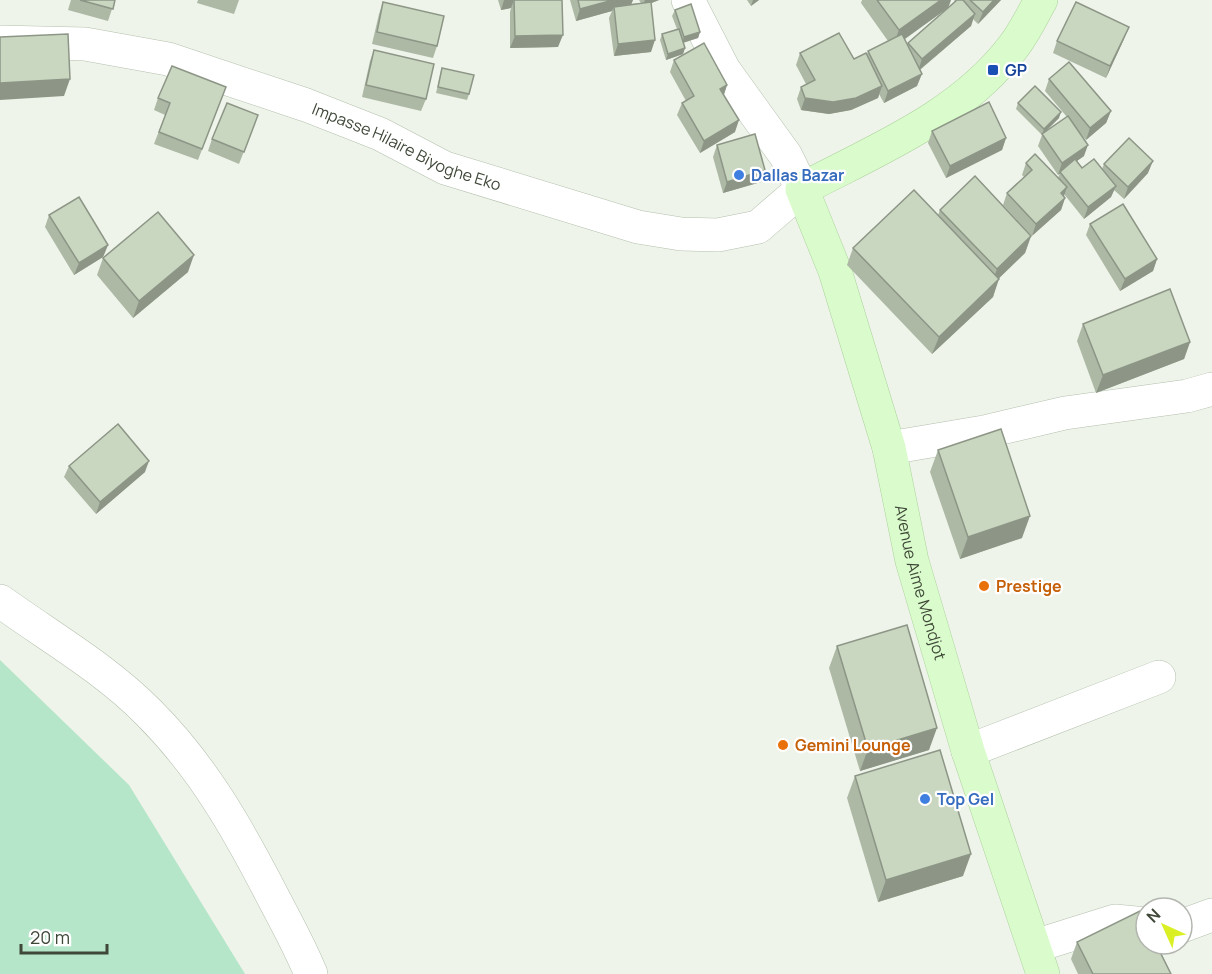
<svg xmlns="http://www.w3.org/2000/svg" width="1212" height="974" font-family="Manrope,sans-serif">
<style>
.green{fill:#b5e6c9}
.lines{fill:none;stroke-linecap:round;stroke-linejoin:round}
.minor-casing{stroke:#b4c0ad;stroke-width:34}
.tertiary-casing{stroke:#b4c0ad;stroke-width:34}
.secondary-casing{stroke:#acd29c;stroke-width:34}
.minor{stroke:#fff;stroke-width:33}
.tertiary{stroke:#fff;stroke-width:33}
.secondary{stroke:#dafccc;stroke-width:33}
.wall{fill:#adb8a5;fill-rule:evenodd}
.shaded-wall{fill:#8d9686}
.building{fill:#c9d6c0;stroke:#8d9686;stroke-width:1.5}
.transit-dot{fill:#1a4fb4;stroke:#fff;stroke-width:2}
.shop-dot{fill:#3f7fe0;stroke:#fff;stroke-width:2}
.food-dot{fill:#e8710a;stroke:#fff;stroke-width:2}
.labels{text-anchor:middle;stroke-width:4.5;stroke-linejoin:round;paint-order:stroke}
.transit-label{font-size:16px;font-weight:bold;fill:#164399;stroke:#fff;text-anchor:start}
.street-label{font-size:16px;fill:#3f4838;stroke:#fff}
.shop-label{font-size:16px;font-weight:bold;fill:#366cbe;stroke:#fff;text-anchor:start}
.food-label{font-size:16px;font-weight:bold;fill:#c56008;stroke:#fff;text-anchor:start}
</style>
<rect width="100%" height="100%" fill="#eef4ea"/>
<polygon class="green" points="0,660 129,785 245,974 0,974"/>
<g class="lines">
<g class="minor-casing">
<g id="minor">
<path id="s1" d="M0 42 85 44 168 59 306 105 380 134 445 168 638 227 681 234 718 235 758 227 802 189"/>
<polyline points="889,448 984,432 1065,413 1187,396 1212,389"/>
<path d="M0 601C50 637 106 669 149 713 203 767 238 829 273 897 286 922 300 947 311 974"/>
<polyline points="968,751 1159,677"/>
<polyline points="1182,926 1212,915"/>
<polyline points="1035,946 1115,921 1146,924"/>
</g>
</g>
<g class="tertiary-casing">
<polyline id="tertiary" points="688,0 724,70 786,156 802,189"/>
</g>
<g class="secondary-casing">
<g id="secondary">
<path id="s2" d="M1041 0C1032 16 1024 33 1013 47 961 116 876 150 802 189L835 271 889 448 912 561 968 751 1043 974"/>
</g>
</g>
<use href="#minor" class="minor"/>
<use href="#tertiary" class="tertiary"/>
<use href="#secondary" class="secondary"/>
</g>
<g class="wall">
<polygon points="71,0 115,0 108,21 68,10"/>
<polygon points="198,0 239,0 234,14 197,3"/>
<polygon points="498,0 562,0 558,47 510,48 510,12 511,8 501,10"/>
<polygon points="570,0 633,0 631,4 641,3 639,0 659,0 651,3 651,52 614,56 609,18 612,11 576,21"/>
<polygon points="747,0 759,0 751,6"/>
<path d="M862 0H951L948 8 955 2 954 0H1001L978 24 973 19 971 26 920 70 917 86 884 103 879 94 878 98 851 110 829 114 801 110 797 99 801 87 806 84 796 65 800 53 854 59 867 54 868 51 888 41 861 3ZM947 8 908 43 907 44 905 39Z"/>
<polygon points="383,2 437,46 433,58 372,44 379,14"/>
<polygon points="675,10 700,32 698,38 683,43 685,48 683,54 666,60 660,40 662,34 677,29 672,16"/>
<polygon points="1124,39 1106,78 1053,53 1057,41"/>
<polygon points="374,50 426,99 421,111 362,97 370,61"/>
<polygon points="674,60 727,85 724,95 735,132 700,153 677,115 682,103 686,101 670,72"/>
<polygon points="442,68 469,94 467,100 436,93"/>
<polygon points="1049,79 1111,111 1106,123 1086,140 1079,132 1084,156 1076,161 1082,168 1102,169 1104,164 1148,173 1124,199 1114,190 1111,197 1084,219 1064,194 1064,196 1065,198 1061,210 1031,236 1025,253 998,279 993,297 932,354 847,265 853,248 938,215 940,210 1031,235 1003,205 1007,193 1024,177 1022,175 1026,163 1058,178 1060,173 1058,175 1038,146 1042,135 1016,109 1018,103 1059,118 1043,134 1067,117 1045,91"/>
<polygon points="226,87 198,160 154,144 165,115 154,110 158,98"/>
<polygon points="258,115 239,164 208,151 212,139"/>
<polygon points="932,131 1006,138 1002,150 946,178 928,143"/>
<polygon points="717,145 765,170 761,182 723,193 713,157"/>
<polygon points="49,215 108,245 103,257 74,275 45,227"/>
<polygon points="1090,224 1157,259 1153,271 1120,291 1086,235"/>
<polygon points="103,258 188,272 133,318 97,275"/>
<polygon points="1083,324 1190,342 1184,359 1096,393 1077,341"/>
<polygon points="938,450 1022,538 960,559 930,472"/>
<polygon points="69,466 145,472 96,514 64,477"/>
<polygon points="837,646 929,750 860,771 829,668"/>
<polygon points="855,776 963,876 878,902 847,798"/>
<polygon points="1077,942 1171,974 1078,974 1071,959"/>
</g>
<g class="shaded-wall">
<polygon points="504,0 514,0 511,8 501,10"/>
<polygon points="613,0 633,0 631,5 614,7 612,11 576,21 580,9"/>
<polygon points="645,0 659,0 642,7"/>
<polygon points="753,0 759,0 751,6"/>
<polygon points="941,0 951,0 948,8 892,48 899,30"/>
<polygon points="994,0 1001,0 978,24 983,12"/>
<polygon points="975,14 971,26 918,71 922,59"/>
<polygon points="1129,27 1124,39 1106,78 1110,66"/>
<polygon points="700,32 698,38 682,43 684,37"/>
<polygon points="563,35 558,47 510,48 515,36"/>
<polygon points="655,40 651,52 614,56 618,44"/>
<polygon points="685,48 683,54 666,60 668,54"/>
<polygon points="922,74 917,86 884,103 888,91"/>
<polygon points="70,79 64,96 0,100 0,83"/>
<polygon points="727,85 723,97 720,89"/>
<polygon points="882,86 878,98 851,110 829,114 801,110 805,98"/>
<polygon points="1111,111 1106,123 1086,140 1090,128"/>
<polygon points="1061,112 1059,118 1042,135 1044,129"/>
<polygon points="739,120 735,132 700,153 704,141"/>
<polygon points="1006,138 1002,150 946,178 950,166"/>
<polygon points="1088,145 1084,156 1058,175 1062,163"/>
<polygon points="1153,161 1148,173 1124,199 1128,187"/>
<polygon points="765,170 761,182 723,193 727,182"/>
<polygon points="1116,186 1111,197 1084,219 1088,207"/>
<polygon points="1067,187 1063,199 1061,193"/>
<polygon points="1065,198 1061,210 1032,236 1036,224"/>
<polygon points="1031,236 1025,253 991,286 997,269"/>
<polygon points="108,245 103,257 74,275 79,263"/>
<polygon points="194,255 188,272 133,318 139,301"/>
<polygon points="1157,259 1153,271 1120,291 1125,279"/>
<polygon points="999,279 993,297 932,354 939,337"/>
<polygon points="1190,342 1184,359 1096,393 1103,375"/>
<polygon points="149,461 145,472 96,514 100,502"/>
<polygon points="1030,516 1022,538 960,559 968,537"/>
<polygon points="937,728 929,750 860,771 868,749"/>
<polygon points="971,854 963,876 878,902 886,880"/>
</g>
<g class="building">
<polygon points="80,0 115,0 113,9"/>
<polygon points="514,0 562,0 563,35 515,36"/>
<polygon points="578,0 613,0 580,9"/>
<polygon points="877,0 941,0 899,30"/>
<polygon points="957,0 963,0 975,14 922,59 908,43"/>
<polygon points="970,0 994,0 983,12"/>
<polygon points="383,2 444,16 437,46 377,32"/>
<polygon points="651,2 655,40 618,44 614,7"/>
<polygon points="1076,2 1129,27 1110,66 1057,41"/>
<polygon points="691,4 700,32 684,37 675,10"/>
<polygon points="679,29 685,48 668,54 662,34"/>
<polygon points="839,33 854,59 866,53 882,86 856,98 833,102 805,98 801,87 815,80 800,53"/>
<polygon points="68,34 70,79 0,83 0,37"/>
<polygon points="902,34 922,74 888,91 868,51"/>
<polygon points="704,43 727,85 720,89 739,120 704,141 682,103 694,96 674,60"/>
<polygon points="374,50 434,64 426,99 366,85"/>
<polygon points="1069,62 1111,111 1090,128 1049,79"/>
<polygon points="172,66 226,87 202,149 159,132 170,103 158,98"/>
<polygon points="442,68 474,75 469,94 438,87"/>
<polygon points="1035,86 1061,112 1044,129 1018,103"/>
<polygon points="989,102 1006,138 950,166 932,131"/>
<polygon points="227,103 258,115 244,152 212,139"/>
<polygon points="1068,116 1088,145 1062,163 1042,134"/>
<polygon points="755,134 765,170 727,182 717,145"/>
<polygon points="1129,138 1153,161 1128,187 1104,164"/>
<polygon points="1035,154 1067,187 1061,193 1065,198 1036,224 1007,193 1032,170 1026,163"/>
<polygon points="1075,159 1082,168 1094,159 1116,186 1088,207 1060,172"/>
<polygon points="975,176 1031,236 997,269 940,210"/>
<polygon points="914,190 999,279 939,337 853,248"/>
<polygon points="79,197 108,245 79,263 49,215"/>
<polygon points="1123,204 1157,259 1125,279 1090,224"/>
<polygon points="158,212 194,255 139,301 103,258"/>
<polygon points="1170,289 1190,342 1103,375 1083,324"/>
<polygon points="118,424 149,461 100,502 69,466"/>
<polygon points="1001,429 1030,516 968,537 938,450"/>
<polygon points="907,625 937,728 868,749 837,646"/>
<polygon points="940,750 971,854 886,880 855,776"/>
<polygon points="1140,911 1146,924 1146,944 1156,944 1171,974 1093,974 1077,942"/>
</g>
<rect class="transit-dot" x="987" y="64" width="12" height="12" rx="3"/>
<g class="shop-dot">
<circle cx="739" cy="175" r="6"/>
<circle cx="925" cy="799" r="6"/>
</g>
<g class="food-dot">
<circle cx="984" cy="586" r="6"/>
<circle cx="783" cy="745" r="6"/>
</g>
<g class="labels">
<g class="transit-label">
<text x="1005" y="76">GP</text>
</g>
<g class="street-label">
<text dy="6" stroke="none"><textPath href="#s1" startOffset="424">Impasse Hilaire Biyoghe Eko</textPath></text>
<text dy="6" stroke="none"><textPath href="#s2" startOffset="723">Avenue Aime Mondjot</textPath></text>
</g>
<g class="shop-label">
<text x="751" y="181">Dallas Bazar</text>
<text x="937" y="805">Top Gel</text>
</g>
<g class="food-label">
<text x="996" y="592">Prestige</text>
<text x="795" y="751">Gemini Lounge</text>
</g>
</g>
<g transform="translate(1164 926) rotate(315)"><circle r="28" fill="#ffffff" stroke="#b2b6af" stroke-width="1.5"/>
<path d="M0-4.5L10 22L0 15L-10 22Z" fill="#daf025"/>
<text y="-9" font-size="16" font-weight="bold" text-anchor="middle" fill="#3f4838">N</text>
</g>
<path d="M21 944v9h86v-9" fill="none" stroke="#3f4838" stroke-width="3"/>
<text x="30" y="944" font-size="18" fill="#3f4838" stroke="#ffffff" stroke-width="4.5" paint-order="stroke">20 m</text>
</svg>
